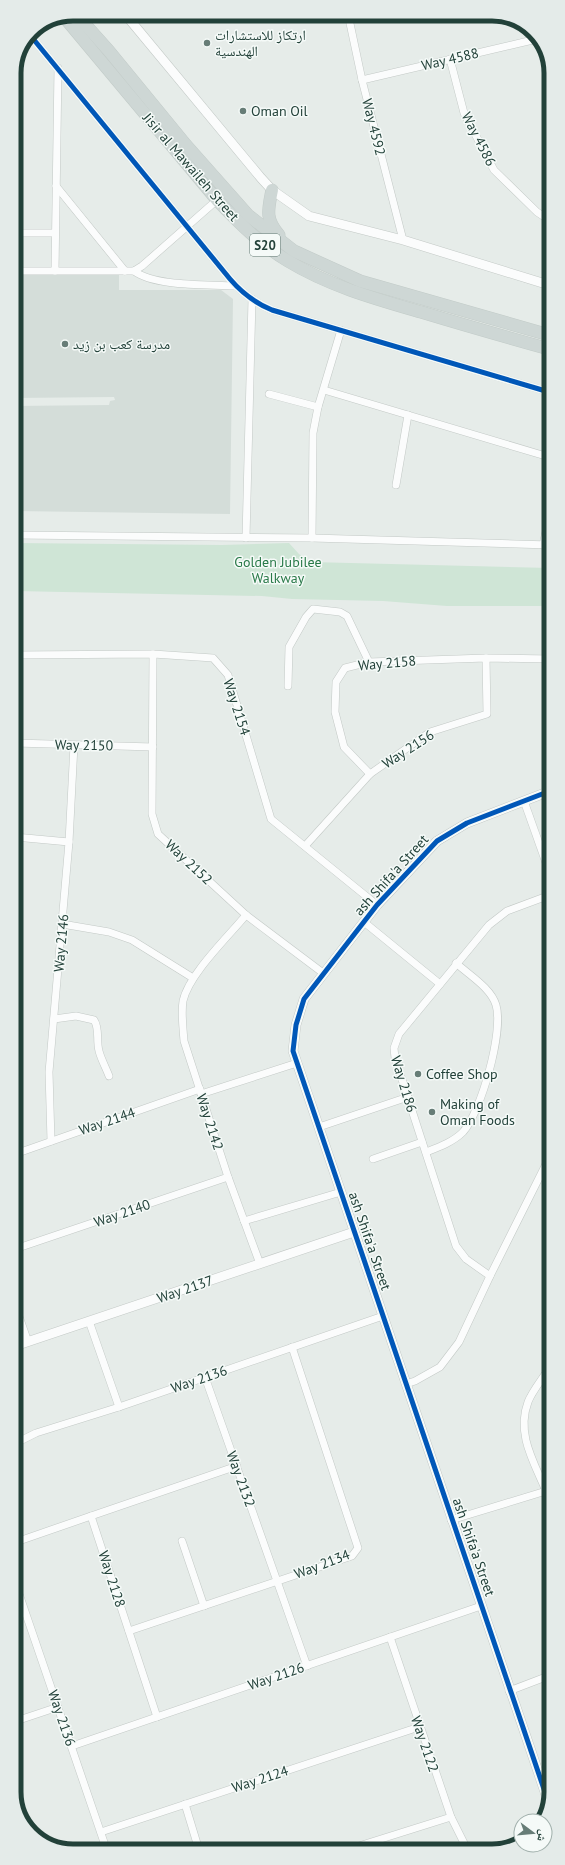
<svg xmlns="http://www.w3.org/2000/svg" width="565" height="1865" font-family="'PT Sans','Noto Naskh Arabic',sans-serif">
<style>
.built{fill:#d4ddd9}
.green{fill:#cfe5d6}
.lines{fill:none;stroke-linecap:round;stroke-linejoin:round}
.minor-casing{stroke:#c3c9c6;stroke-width:8}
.tertiary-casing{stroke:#c3c9c6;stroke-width:10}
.primary-casing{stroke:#c2cbc8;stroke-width:13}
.minor{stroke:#fbfcfc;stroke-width:7}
.tertiary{stroke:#fbfcfc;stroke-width:9}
.primary{stroke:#ced7d5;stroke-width:12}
.cycleway-casing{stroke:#f5faf8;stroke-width:8}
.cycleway{stroke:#0057b8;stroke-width:5}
.poi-dot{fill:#677d77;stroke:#f5faf8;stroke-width:1.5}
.labels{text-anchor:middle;stroke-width:3;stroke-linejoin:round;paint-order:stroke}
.shield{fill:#f5faf8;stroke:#617872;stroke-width:1}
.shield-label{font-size:13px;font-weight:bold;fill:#224139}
.poi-label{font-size:14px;fill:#224139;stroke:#f5faf8;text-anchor:start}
.street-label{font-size:14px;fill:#224139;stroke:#f5faf8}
.park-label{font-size:14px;fill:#2a7a49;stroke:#f5faf8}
.rim{fill:none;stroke:#224139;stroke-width:5}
</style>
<rect width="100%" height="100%" fill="#e6ece9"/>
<polygon class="built" points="14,271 119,274 119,290 221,290 233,299 230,514 14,511 14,406 109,405 110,401 115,400 114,397 14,398"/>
<polygon class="green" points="15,543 222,545 289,543 299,554 311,562 550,568 550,606 447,606 383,601 292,599 262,596 15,591"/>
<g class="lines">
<g class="minor-casing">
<g id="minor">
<polyline points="348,14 362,80 403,240"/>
<path d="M30 35 230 279C242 293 255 303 272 310L549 392"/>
<polyline points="450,59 464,113 494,170 537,212 549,220"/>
<polyline points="362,80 537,39"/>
<polyline points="56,186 125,271"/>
<polyline points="14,233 55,233"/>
<polyline points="14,271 134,271 142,266 217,200"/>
<polyline points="55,271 58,68"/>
<path d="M134 271C155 287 209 284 236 286"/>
<polyline points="324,390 549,457"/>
<polyline points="269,394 318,407"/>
<polyline points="396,485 408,415"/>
<polyline points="15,535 312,538 550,545"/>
<polyline points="246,538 252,299"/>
<polyline points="312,538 313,433 318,407 341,330"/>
<polyline points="543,545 550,513"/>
<polyline points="153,654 152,814 158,834 246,915 323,973"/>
<polyline points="15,655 153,654 213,658 228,675 271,819 377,905"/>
<polyline points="288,686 289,647 306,617 313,609 340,612 347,616 369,662"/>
<polyline points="15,743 153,747"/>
<polyline points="370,774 344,747 335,712 336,682 345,668 369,662 486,658 550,659"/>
<polyline points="524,801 550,874"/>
<polyline points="15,837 69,842"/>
<polyline points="305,846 370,774 430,732 487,714 486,658"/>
<path d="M246 915C228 937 189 974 183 1001 181 1013 183 1028 184 1041L228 1177 260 1264"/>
<polyline points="364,922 440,984"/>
<polyline points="62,924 109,932 132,940 193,978"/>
<path d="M54 1019 76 1016 94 1020C100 1029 96 1040 99 1051 101 1059 106 1068 109 1076"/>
<polyline points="201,1094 297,1063"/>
<polyline points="319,1127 408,1097"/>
<polyline points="51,1141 49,1072 69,842 74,745"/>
<path d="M426 1152C439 1147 453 1142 463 1132 481 1112 504 1031 496 1005 491 988 469 975 456 963"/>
<polyline points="15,1154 200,1089"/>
<polyline points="373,1159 422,1142"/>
<polyline points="244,1221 341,1192"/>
<polyline points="15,1249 228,1177"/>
<polyline points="490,1276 466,1259 456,1246 395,1058 394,1048 399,1034 489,925 507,911 550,895"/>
<polyline points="15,1305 28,1342"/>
<polyline points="89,1321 119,1407"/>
<polyline points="205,1377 307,1666"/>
<polyline points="543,1379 551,1383"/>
<polyline points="406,1384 415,1381 440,1367 459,1342 490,1276 550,1156"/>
<polyline points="16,1443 36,1433 119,1407 383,1316"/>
<path d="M546 1491C534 1462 516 1434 528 1402 532 1391 544 1377 551 1365"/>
<polyline points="91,1516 237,1466"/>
<polyline points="451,1520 546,1491 550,1491"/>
<polyline points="182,1541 204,1606"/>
<polyline points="16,1542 91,1516 157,1717"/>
<polyline points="16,1585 107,1851"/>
<polyline points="129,1631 352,1556 358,1548 292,1347"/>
<polyline points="390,1637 451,1817 467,1849"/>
<polyline points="509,1691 551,1675"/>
<polyline points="16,1721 58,1707"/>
<polyline points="72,1746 481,1606"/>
<polyline points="185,1804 199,1850"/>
<polyline points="101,1832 419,1727"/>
<polyline points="346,1850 451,1817"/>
</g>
</g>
<g class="tertiary-casing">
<g id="tertiary">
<polyline points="125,14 261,178 272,190 309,216 403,240 549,285"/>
<polyline points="15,1346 354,1232"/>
<polyline points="548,1801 293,1051 296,1025 304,999 377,905 437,841 467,823 550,791"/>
</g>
</g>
<g class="primary-casing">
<g id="primary">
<polyline points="76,14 109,51 186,145 248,215 294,251 360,281 549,335"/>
<path d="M65 18 217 200C239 223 261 245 288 261 329 286 376 299 421 312 464 325 506 337 549 349"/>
<path d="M272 190C268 210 265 219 279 235"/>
</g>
</g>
<use href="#minor" class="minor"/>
<use href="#tertiary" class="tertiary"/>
<use href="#primary" class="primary"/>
<g class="cycleway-casing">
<g id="cycleway">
<path d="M30 35 230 279C242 293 255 303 272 310L549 392"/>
<polyline points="548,1801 293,1051 296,1025 304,999 377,905 437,841 467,823 550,791"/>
</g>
</g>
<use href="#cycleway" class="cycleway"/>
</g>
<g class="poi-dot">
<circle cx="207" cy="43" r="4"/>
<circle cx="243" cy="111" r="4"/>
<circle cx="65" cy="344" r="4"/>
<circle cx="418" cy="1074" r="4"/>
<circle cx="432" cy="1112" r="4"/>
</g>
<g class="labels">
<rect class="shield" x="250" y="234" width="30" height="22" rx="3"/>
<g class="shield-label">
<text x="265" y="250">S20</text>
</g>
<g class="poi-label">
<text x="215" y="40">ارتكاز للاستشارات<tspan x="215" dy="16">الهندسية</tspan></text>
<text x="251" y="116">Oman Oil</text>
<text x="73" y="349">مدرسة كعب بن زيد</text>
<text x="426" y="1079">Coffee Shop</text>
<text x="440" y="1109">Making of<tspan x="440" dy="16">Oman Foods</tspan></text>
</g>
<g class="street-label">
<text transform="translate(450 59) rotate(-13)" y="5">Way 4588</text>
<text transform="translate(374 127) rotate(76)" y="5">Way 4592</text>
<text transform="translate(479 139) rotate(63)" y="5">Way 4586</text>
<text transform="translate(191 167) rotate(49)" y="5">Jisir al Mawaileh Street</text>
<text transform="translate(387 663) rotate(-5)" y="5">Way 2158</text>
<text transform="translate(237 707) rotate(72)" y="5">Way 2154</text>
<text transform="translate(84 745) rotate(1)" y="5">Way 2150</text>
<text transform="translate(408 749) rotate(-33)" y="5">Way 2156</text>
<text transform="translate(189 862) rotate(43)" y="5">Way 2152</text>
<text transform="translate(391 875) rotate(-48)" y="5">ash Shifa'a Street</text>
<text transform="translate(61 943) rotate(-85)" y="5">Way 2146</text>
<text transform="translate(404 1084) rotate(73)" y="5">Way 2186</text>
<text transform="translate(107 1121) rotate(-19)" y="5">Way 2144</text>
<text transform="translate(210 1122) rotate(72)" y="5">Way 2142</text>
<text transform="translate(122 1213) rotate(-19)" y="5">Way 2140</text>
<text transform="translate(370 1241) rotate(71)" y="5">ash Shifa'a Street</text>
<text transform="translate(185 1289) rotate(-19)" y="5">Way 2137</text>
<text transform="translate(199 1379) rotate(-19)" y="5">Way 2136</text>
<text transform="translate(241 1479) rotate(70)" y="5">Way 2132</text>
<text transform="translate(474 1547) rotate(71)" y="5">ash Shifa'a Street</text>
<text transform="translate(322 1564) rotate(-21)" y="5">Way 2134</text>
<text transform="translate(112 1579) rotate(72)" y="5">Way 2128</text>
<text transform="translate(276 1676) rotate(-19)" y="5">Way 2126</text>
<text transform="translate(62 1718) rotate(71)" y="5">Way 2136</text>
<text transform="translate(425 1744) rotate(71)" y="5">Way 2122</text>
<text transform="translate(260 1779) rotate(-18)" y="5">Way 2124</text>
</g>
<g class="park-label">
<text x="278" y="567">Golden Jubilee<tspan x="278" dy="16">Walkway</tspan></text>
</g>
</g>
<path d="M0 0H565V1865H0ZM73 21H492A52 52 0 0 1 544 73V1792A52 52 0 0 1 492 1844H73A52 52 0 0 1 21 1792V73A52 52 0 0 1 73 21Z" fill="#e4ebe9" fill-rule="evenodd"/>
<path class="rim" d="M73 21H492A52 52 0 0 1 544 73V1792A52 52 0 0 1 492 1844H73A52 52 0 0 1 21 1792V73A52 52 0 0 1 73 21Z"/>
<g transform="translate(533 1833) rotate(106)"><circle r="19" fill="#f5faf8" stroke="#a1b0ac"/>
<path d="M0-3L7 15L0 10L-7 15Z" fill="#677d77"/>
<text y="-6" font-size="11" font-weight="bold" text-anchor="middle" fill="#224139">ش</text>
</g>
</svg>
